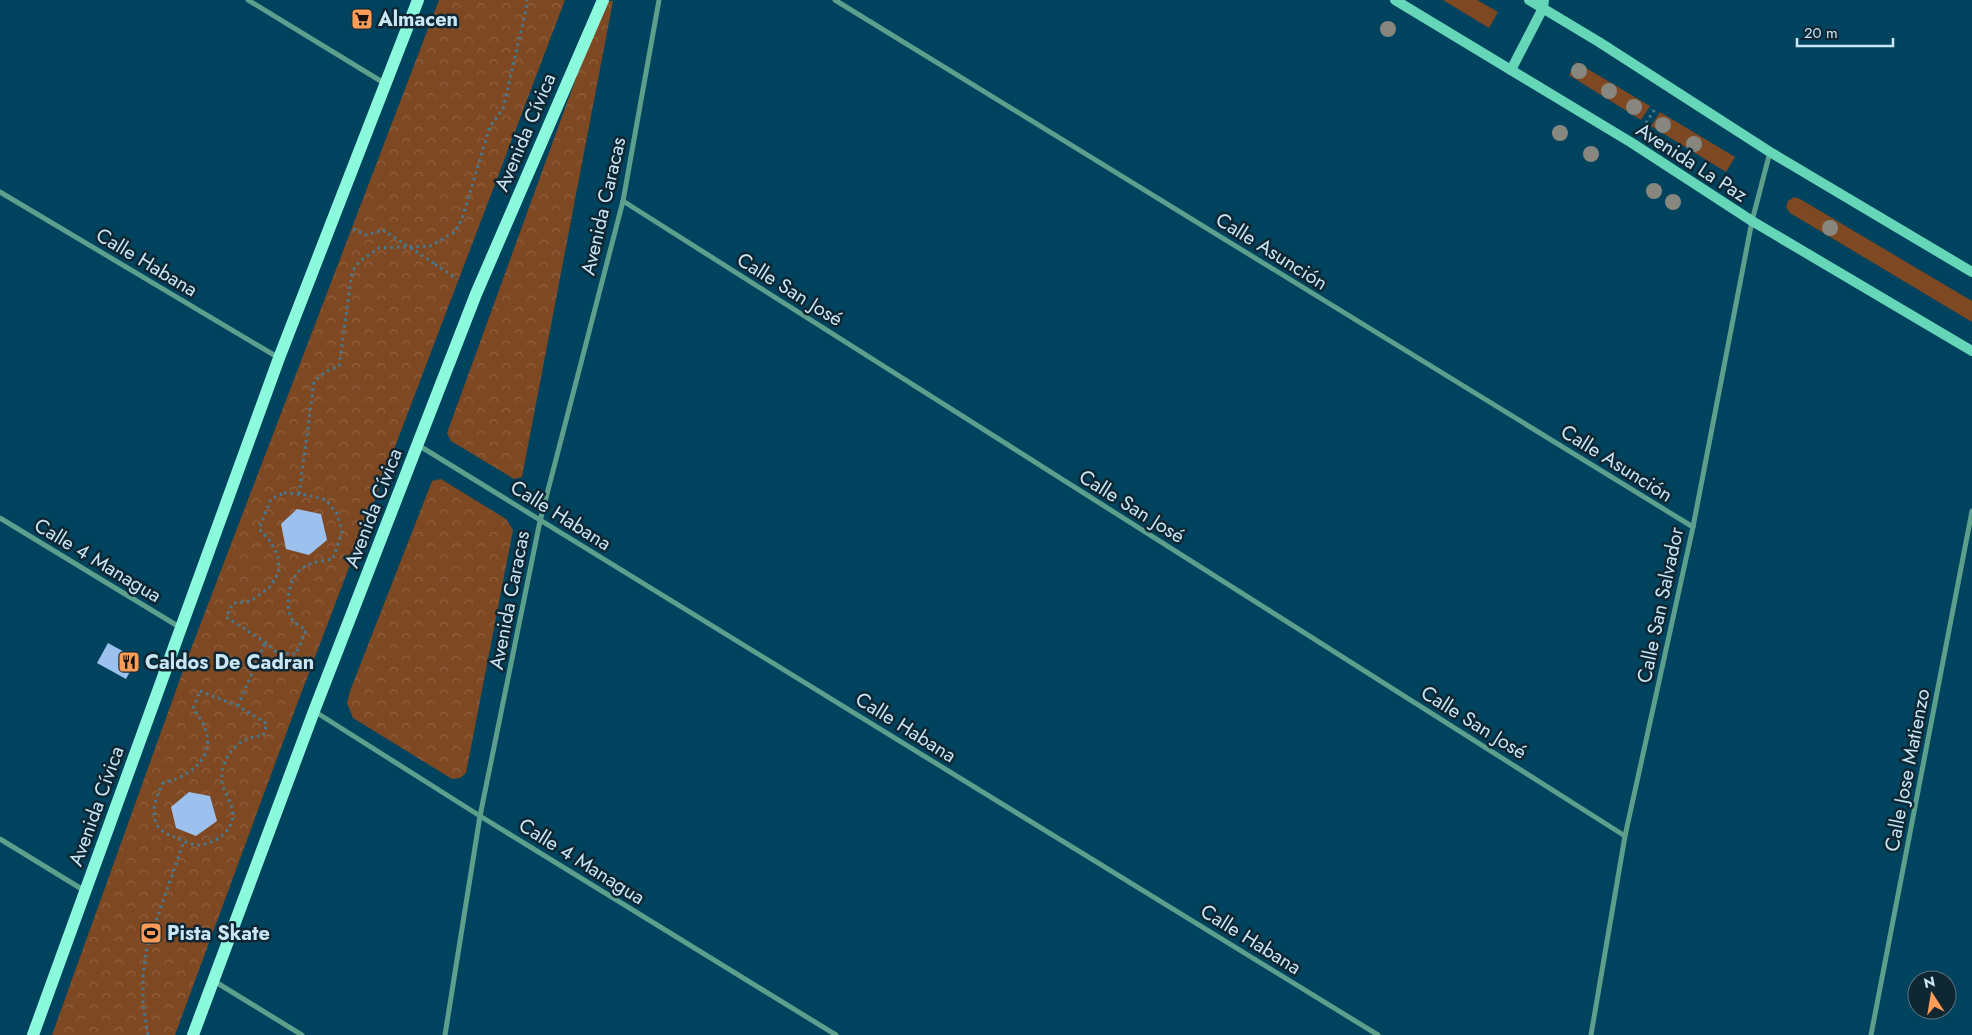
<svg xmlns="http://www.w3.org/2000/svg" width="1972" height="1035" font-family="Jost,sans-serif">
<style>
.grass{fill:#7e4822}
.forest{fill:url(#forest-crowns)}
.building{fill:#9cc1ee}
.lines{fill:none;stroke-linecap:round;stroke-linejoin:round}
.path{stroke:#457b92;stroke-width:3;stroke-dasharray:2.5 4;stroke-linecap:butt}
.street{stroke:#5c9f8c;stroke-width:5}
.secondary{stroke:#65d6b8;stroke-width:10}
.primary{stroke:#8bfadc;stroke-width:12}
.path-bridge{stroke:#457b92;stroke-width:3;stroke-dasharray:2.5 4;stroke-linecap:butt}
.tree{fill:#88877f}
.labels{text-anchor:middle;stroke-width:5;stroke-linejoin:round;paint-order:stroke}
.poi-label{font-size:20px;font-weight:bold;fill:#c9e6f6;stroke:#0f2733;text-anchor:start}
.street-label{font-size:20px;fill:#c9e6f6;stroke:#0f2733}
</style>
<defs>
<pattern id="forest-crowns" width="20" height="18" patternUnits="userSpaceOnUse" patternTransform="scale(1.25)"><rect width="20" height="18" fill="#7e4822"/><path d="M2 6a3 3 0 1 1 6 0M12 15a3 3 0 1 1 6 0" fill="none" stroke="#8f6243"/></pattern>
</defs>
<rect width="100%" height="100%" fill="#00435e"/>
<g class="grass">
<polygon points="1443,0 1477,0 1498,12 1489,28"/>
<polygon points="1576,62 1650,106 1641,120 1569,75"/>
<polygon points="1660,112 1735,157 1726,172 1651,126"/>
<polygon points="1794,197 1800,199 1972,301 1972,322 1790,213 1786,207 1788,201"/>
</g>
<g class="forest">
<polygon points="439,0 565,0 296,707 175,1035 52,1035 189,654"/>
<polygon points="604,1 613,1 522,477 514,479 451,441 447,433"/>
<polygon points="441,479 506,519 513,530 466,773 460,778 452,779 353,718 347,703 350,691 432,481"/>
</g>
<g class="building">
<polygon points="297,509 321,514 327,540 309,555 286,549 281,524"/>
<polygon points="108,643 137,659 126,679 97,663"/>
<polygon points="189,792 210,796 217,821 196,836 176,828 171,807"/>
</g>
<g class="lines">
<g class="path">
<polyline points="1646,123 1655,109"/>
<polyline points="353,229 366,235 383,230"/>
<polyline points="435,264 457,279"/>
<path d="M284 493 307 495 326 500 337 514 342 532 333 559C322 561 305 563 298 572 288 584 284 607 293 621 296 624 302 627 306 630L296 654 277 653 265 642 226 617 233 603 251 601 271 586 279 572 278 556 270 541 259 529 271 499Z"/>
<polyline points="299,494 314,382 325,372 339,366 352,272 360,261 379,248 430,246 455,232 463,216 490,126 503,109 526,10 527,0"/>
<path d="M200 691 238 706 267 724 263 736C239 735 220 758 222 781 223 793 233 802 233 814 234 830 215 844 200 845 192 846 182 840 174 837 166 834 157 829 155 820 152 805 157 796 163 783 202 773 224 745 193 709Z"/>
<polyline points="238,706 265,642"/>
<polyline points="148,1035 143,1004 143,973 147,947 184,841"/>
</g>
<g class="street">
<polyline points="248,0 384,83"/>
<polyline points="835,0 1693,527"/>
<polyline points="0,192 279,358"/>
<polyline points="623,201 1625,836"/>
<polyline points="418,445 1378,1035"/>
<polyline points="0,518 181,628"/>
<polyline points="314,711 480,816 836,1035"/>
<polyline points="0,839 85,891"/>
<polyline points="214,981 302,1035"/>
<polyline points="445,1035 480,816 540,521 623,201 659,0"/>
<polyline points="1591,1035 1625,836 1693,527 1752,221 1770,152"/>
<polyline points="1871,1035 1972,511"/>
</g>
<g class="secondary">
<polyline points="1395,0 1632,143 1752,221 1972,351"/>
<polyline points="1529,0 1599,42 1770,152 1972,272"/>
<polyline points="1511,70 1543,8 1544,0"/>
</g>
<g class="primary">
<polyline points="33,1035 279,358 418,0"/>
<polyline points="193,1035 314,711 476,294 603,0"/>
</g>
<polyline class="path-bridge" points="383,230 435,264"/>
</g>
<g class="tree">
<circle cx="1388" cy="29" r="8"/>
<circle cx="1579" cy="71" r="8"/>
<circle cx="1609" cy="91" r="8"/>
<circle cx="1634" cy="107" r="8"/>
<circle cx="1663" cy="125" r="8"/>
<circle cx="1560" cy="133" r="8"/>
<circle cx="1694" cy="144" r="8"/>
<circle cx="1591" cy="154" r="8"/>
<circle cx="1654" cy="191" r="8"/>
<circle cx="1673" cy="202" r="8"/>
<circle cx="1830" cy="228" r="8"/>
</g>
<defs>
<g id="supermarket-square" transform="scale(1.125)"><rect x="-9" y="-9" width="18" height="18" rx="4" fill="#fe9c57" stroke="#0f2733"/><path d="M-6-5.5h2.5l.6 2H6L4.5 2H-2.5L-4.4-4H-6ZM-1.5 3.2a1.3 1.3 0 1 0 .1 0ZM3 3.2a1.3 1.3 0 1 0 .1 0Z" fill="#111"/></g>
<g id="restaurant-square" transform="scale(1.125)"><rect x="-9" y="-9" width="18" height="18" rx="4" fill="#fe9c57" stroke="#0f2733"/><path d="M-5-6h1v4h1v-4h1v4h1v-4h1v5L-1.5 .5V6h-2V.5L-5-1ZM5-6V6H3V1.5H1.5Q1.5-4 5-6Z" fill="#111"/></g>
<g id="stadium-square" transform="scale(1.125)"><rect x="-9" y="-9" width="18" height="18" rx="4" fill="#fe9c57" stroke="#0f2733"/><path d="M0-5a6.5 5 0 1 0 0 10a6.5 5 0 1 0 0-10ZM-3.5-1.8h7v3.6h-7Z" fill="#111"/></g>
</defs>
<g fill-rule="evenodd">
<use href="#supermarket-square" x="362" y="19"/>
<use href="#restaurant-square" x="129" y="662"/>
<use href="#stadium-square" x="151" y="933"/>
</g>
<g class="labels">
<g class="poi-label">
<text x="378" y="26">Almacen</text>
<text x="145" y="669">Caldos De Cadran</text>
<text x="167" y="940">Pista Skate</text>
</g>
<g class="street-label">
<text transform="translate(525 132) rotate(-67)" y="7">Avenida Cívica</text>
<text transform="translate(1692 162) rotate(33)" y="7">Avenida La Paz</text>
<text transform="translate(603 206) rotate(-77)" y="7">Avenida Caracas</text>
<text transform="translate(1272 251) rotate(32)" y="7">Calle Asunción</text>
<text transform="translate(147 262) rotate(31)" y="7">Calle Habana</text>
<text transform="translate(790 289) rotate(32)" y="7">Calle San José</text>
<text transform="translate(1617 463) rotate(32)" y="7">Calle Asunción</text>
<text transform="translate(1132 506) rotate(32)" y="7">Calle San José</text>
<text transform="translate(373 508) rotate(-69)" y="7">Avenida Cívica</text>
<text transform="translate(561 515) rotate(32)" y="7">Calle Habana</text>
<text transform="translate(98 560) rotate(31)" y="7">Calle 4 Managua</text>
<text transform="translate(509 600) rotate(-79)" y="7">Avenida Caracas</text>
<text transform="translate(1660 605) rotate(-78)" y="7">Calle San Salvador</text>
<text transform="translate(1474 722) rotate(32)" y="7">Calle San José</text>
<text transform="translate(906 727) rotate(32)" y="7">Calle Habana</text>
<text transform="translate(1907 770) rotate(-79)" y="7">Calle Jose Matienzo</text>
<text transform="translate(96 806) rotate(-70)" y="7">Avenida Cívica</text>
<text transform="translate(582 861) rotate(32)" y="7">Calle 4 Managua</text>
<text transform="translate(1251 939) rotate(32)" y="7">Calle Habana</text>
</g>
</g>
<g transform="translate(1932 995) rotate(348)"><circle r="24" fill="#0f2733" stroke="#597381"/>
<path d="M0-4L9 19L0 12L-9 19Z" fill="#fe9c57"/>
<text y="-8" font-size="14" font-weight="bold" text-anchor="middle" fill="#c9e6f6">N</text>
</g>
<path d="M1797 38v8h96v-8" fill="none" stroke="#c9e6f6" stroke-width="2.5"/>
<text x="1804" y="38" font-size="15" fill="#c9e6f6" stroke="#0f2733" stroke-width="4" paint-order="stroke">20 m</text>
</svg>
